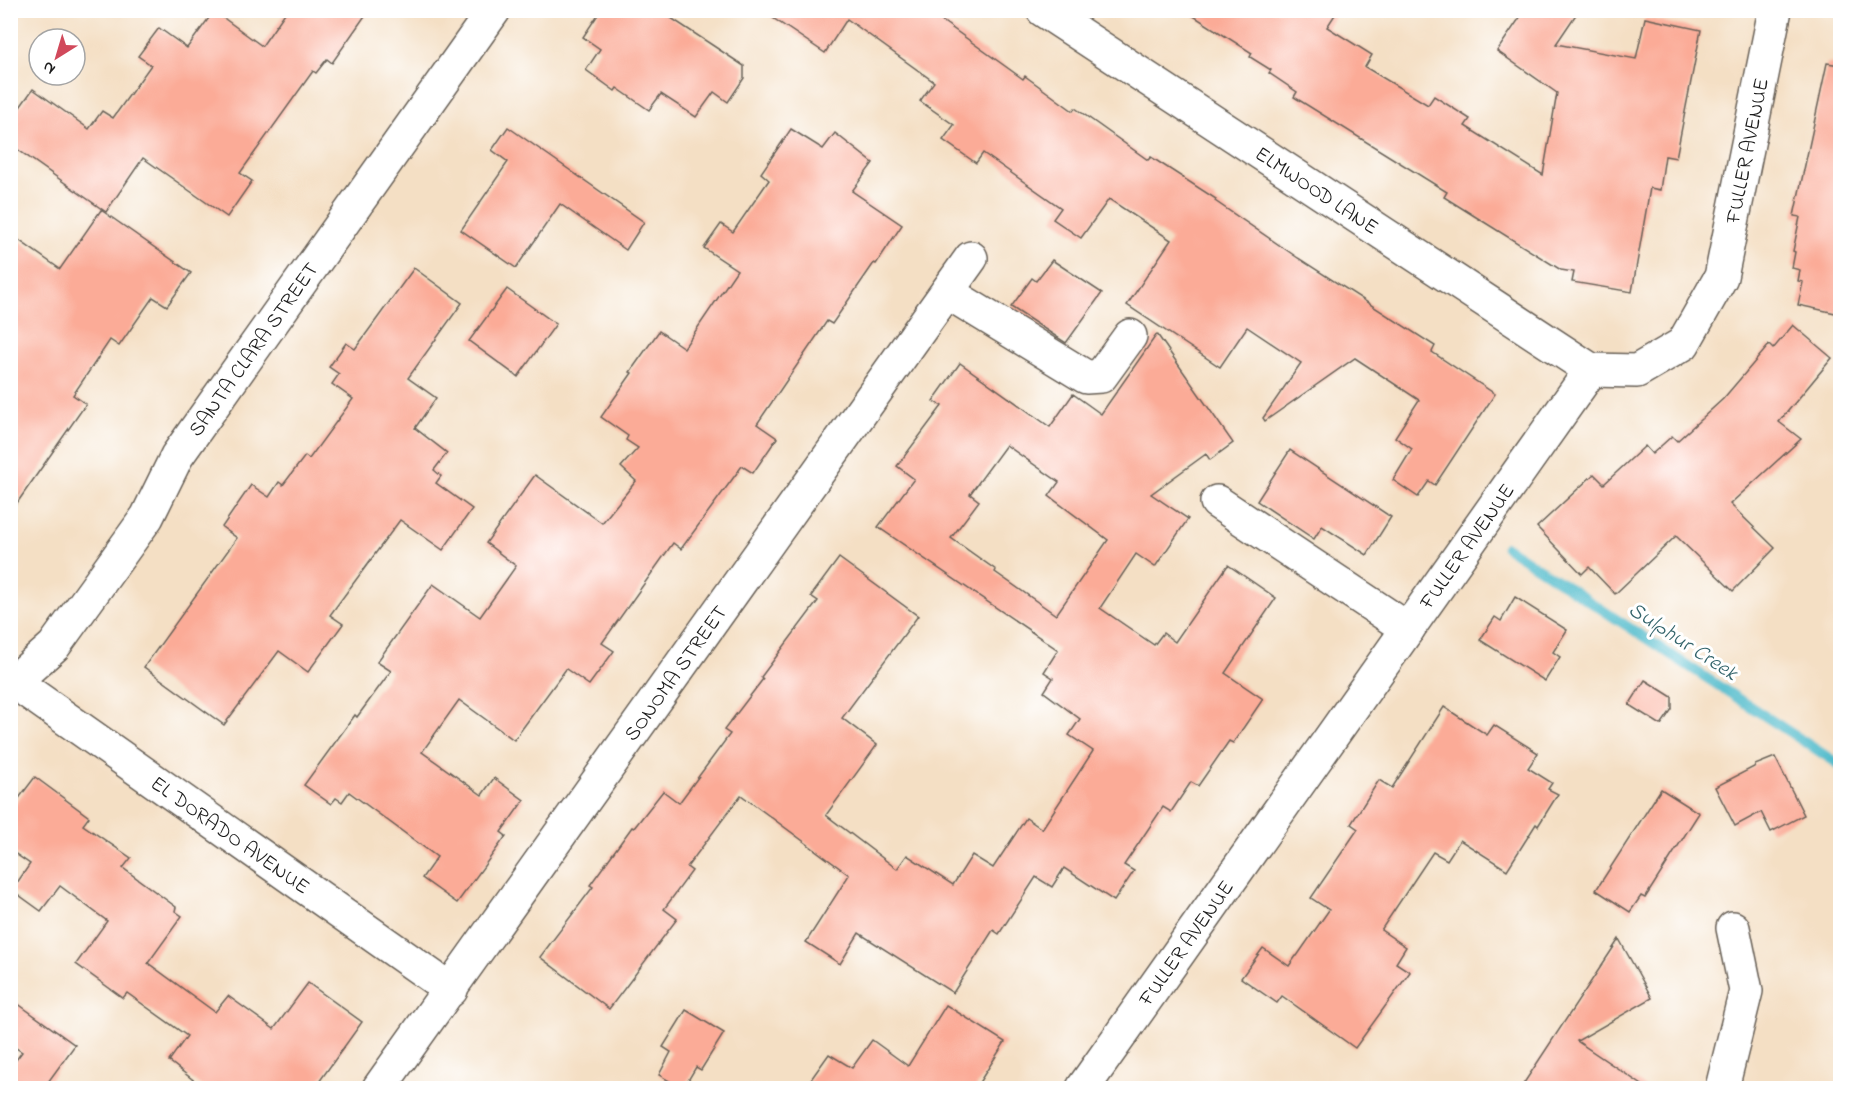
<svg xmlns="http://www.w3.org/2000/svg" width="1851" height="1099" font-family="'Indie Flower',sans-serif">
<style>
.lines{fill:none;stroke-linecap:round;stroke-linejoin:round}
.stream{stroke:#4ebaca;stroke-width:10}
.building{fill:#fbab97;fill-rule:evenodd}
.minor-casing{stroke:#686057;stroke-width:36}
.major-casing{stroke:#686057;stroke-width:36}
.minor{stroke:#fff;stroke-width:33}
.major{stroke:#fff;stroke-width:33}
.labels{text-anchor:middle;stroke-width:6;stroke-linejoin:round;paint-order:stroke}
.street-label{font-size:21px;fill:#1c1c1c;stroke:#fff}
.water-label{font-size:22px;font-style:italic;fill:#32636a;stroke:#fff}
</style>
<rect width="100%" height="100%" fill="#fff"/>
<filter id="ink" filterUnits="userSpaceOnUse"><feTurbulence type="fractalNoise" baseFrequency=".0167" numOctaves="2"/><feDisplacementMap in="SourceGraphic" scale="12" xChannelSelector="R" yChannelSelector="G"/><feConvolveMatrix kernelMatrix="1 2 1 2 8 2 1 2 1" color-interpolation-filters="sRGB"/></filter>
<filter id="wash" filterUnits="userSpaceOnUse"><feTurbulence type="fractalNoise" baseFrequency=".008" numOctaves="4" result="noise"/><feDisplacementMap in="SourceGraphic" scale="24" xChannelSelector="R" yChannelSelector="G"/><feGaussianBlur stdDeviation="1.35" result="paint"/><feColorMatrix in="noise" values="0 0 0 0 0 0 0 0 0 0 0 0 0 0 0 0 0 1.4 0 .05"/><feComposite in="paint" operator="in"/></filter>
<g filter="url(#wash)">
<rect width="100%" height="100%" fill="#f4dfc4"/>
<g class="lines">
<polyline class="stream" points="1506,547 1840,765"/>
</g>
<g id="blocks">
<g class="building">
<polygon points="287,10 369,10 332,63 327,59 316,73 313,71 240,173 252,181 227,217 143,158 106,212 10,144 10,121 33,89 89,129 102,111 113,118 151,65 138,56 159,28 187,48 214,11 262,46"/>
<polygon points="601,10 659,10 744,66 744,78 728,102 714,92 696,117 661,94 649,110 617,88 615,91 586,70 600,49 583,37"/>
<polygon points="761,10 927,10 1023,79 1025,76 1073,111 1075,108 1148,160 1151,157 1216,199 1215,201 1298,258 1435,346 1432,352 1495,394 1435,485 1429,481 1418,497 1393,480 1412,449 1395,437 1419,400 1355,358 1265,421 1263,418 1301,363 1247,327 1220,367 1127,305 1171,240 1109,199 1081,238 1053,219 1061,208 983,153 976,163 943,140 954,125 920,101 934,82 847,19 825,53"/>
<polygon points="1184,10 1338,10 1327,27 1372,55 1365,67 1428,105 1434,96 1470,119 1465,126 1543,175 1557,93 1497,51 1525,10 1579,10 1556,44 1636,59 1645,18 1701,30 1676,158 1665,156 1660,190 1650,188 1632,292 1572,282 1574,272 1561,270 1476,217 1444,197 1447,192 1294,97 1297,92 1269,73 1271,70 1250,57 1252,53"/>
<polygon points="1827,63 1840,65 1840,314 1798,305 1803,282 1798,281 1800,270 1792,268 1795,252 1793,251 1800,217 1794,216"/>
<polygon points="508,127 644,222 626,250 560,204 516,268 461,230 508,162 492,150"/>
<polygon points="791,129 823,149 835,133 873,163 852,191 902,225 876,264 874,263 832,324 827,321 757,424 777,438 753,473 742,466 681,549 673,543 602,643 614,651 589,685 566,669 514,740 459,700 422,752 482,795 494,778 524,800 501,832 506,836 457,903 422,878 437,857 349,792 342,802 336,798 331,804 304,785 355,715 357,717 391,671 377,662 433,584 480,617 516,566 486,543 535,475 602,523 636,481 621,467 638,448 626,440 628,436 601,417 632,373 630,372 659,331 684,348 737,270 704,248 721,224 733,232 769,180 761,173"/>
<polygon points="101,210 191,273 167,306 153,297 119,346 110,340 73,395 86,404 10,513 10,234 60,269"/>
<polygon points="1052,260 1102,293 1066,343 1011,307 1032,278 1036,281"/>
<polygon points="414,268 462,303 408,378 436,398 415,428 447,453 434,470 441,476 436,483 472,509 443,550 400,520 330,615 343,624 308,672 279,651 224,725 144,667 237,538 222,527 251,485 269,497 279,482 283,485 305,456 309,459 353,399 332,384 339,374 329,367 346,343 355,349"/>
<polygon points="507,289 556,324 518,377 469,341"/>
<polygon points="1793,325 1832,358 1779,422 1801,439 1730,504 1775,548 1733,591 1676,536 1615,594 1589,567 1582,574 1537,527 1594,474 1604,484 1645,446 1652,454 1672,436 1677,441 1723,399 1769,345 1773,349"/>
<path d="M1157 334 1233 443 1210 460 1206 454 1151 494 1188 519 1155 567 1136 554 1100 608 1154 645 1163 633 1175 642 1228 565 1276 598 1225 673 1263 699 1233 743 1229 741 1198 786 1191 782 1171 812 1163 807 1124 865 1134 871 1114 901 1064 868 1052 887 1036 877 999 934 993 930 953 993 859 933 840 964 806 942 849 875 741 795 687 867 692 871 664 909 677 919 609 1009 540 957 593 887 590 885 632 827 634 828 663 791 679 803 730 734 724 730 763 679 761 677 818 601 811 596 839 558 918 616 842 718 877 745 826 815 897 869 907 855 953 885 972 855 993 868 1026 818 1042 829 1093 751 1069 735 1080 719 1044 692 1053 678 1044 672 1058 650 878 527 914 479 897 466 942 406 933 401 960 363 1050 427 1073 394 1101 414ZM1006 445 1059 482 1049 496 1108 540 1056 615 995 572 996 570 951 538 979 501 970 494Z"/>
<polygon points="1290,450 1391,517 1367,555 1322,526 1314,539 1257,501"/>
<polygon points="1515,597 1567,630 1553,652 1560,657 1545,681 1480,640 1495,617 1501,621"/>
<polygon points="1645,680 1672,697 1672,709 1661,725 1629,705"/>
<polygon points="1444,707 1487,735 1494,725 1538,753 1528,768 1552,783 1548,789 1558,794 1538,826 1536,824 1507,870 1460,840 1447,860 1433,852 1381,930 1406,947 1396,963 1410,972 1355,1048 1282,996 1277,1003 1241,978 1263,948 1289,966 1296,956 1297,956 1329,910 1311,898 1358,829 1351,824 1379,780 1392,788"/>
<polygon points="1775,757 1804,815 1771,832 1761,812 1735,826 1715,787 1754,767 1755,765"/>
<polygon points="35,777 89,817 83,825 131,858 123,868 176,907 175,911 182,916 148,963 215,1012 228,996 274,1029 308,983 362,1022 314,1089 205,1089 169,1061 187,1036 127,993 123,998 76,964 107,921 60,886 41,911 12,890 30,864 10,850 10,810"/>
<polygon points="1661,789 1699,813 1645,898 1641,896 1630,912 1596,890"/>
<polygon points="1619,939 1652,998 1577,1041 1648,1089 1520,1089"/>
<polygon points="10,998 75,1045 43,1089 23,1089 10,1079 10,1068 22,1052 10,1044"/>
<polygon points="946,1005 1005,1042 975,1089 804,1089 829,1054 852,1068 872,1040 908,1066"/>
<polygon points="686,1010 724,1033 701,1070 696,1067 683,1089 659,1075 671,1052 663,1047"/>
</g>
</g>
</g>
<g filter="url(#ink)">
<use href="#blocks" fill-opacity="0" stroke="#686057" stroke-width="1.5"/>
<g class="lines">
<g class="minor-casing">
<g id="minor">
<path id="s1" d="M1043 10 1591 370"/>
<polyline points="947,292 1086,377 1101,376 1130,336"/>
<polyline points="1217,502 1408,629"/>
<path id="s2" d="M10 679 451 990"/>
<path id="s3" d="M379 1088 971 258"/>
<path id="s4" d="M1083 1088 1591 370 1637 371 1683 344 1721 277 1775 10"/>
<polyline points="1722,1088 1746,991 1733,928"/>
</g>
</g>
<g class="major-casing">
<g id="major">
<path id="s5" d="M10 685 54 646 147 517 177 456 494 10"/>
</g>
</g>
<use href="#minor" class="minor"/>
<use href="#major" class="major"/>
</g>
</g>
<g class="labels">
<g class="street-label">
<text dy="7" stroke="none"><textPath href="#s4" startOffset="1185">FULLER AVENUE</textPath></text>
<text dy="7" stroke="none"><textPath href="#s1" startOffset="328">ELMWOOD LANE</textPath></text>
<text dy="7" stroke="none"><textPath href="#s5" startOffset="417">SANTA CLARA STREET</textPath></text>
<text dy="7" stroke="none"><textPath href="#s4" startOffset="664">FULLER AVENUE</textPath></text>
<text dy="7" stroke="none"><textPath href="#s3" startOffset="510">SONOMA STREET</textPath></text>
<text dy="7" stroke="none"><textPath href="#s2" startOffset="270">EL DORADO AVENUE</textPath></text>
<text dy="7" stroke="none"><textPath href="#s4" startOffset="178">FULLER AVENUE</textPath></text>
</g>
<g class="water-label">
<text transform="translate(1684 640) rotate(33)" y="8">Sulphur Creek</text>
</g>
</g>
<rect width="1851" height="1099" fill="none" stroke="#fff" stroke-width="36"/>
<g transform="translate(57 57) rotate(217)"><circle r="28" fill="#ffffff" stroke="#a4a4a4" stroke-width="1.5"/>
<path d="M0-4.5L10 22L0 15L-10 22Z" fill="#d1495b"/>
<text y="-9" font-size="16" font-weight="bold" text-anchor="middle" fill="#1c1c1c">N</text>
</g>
</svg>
